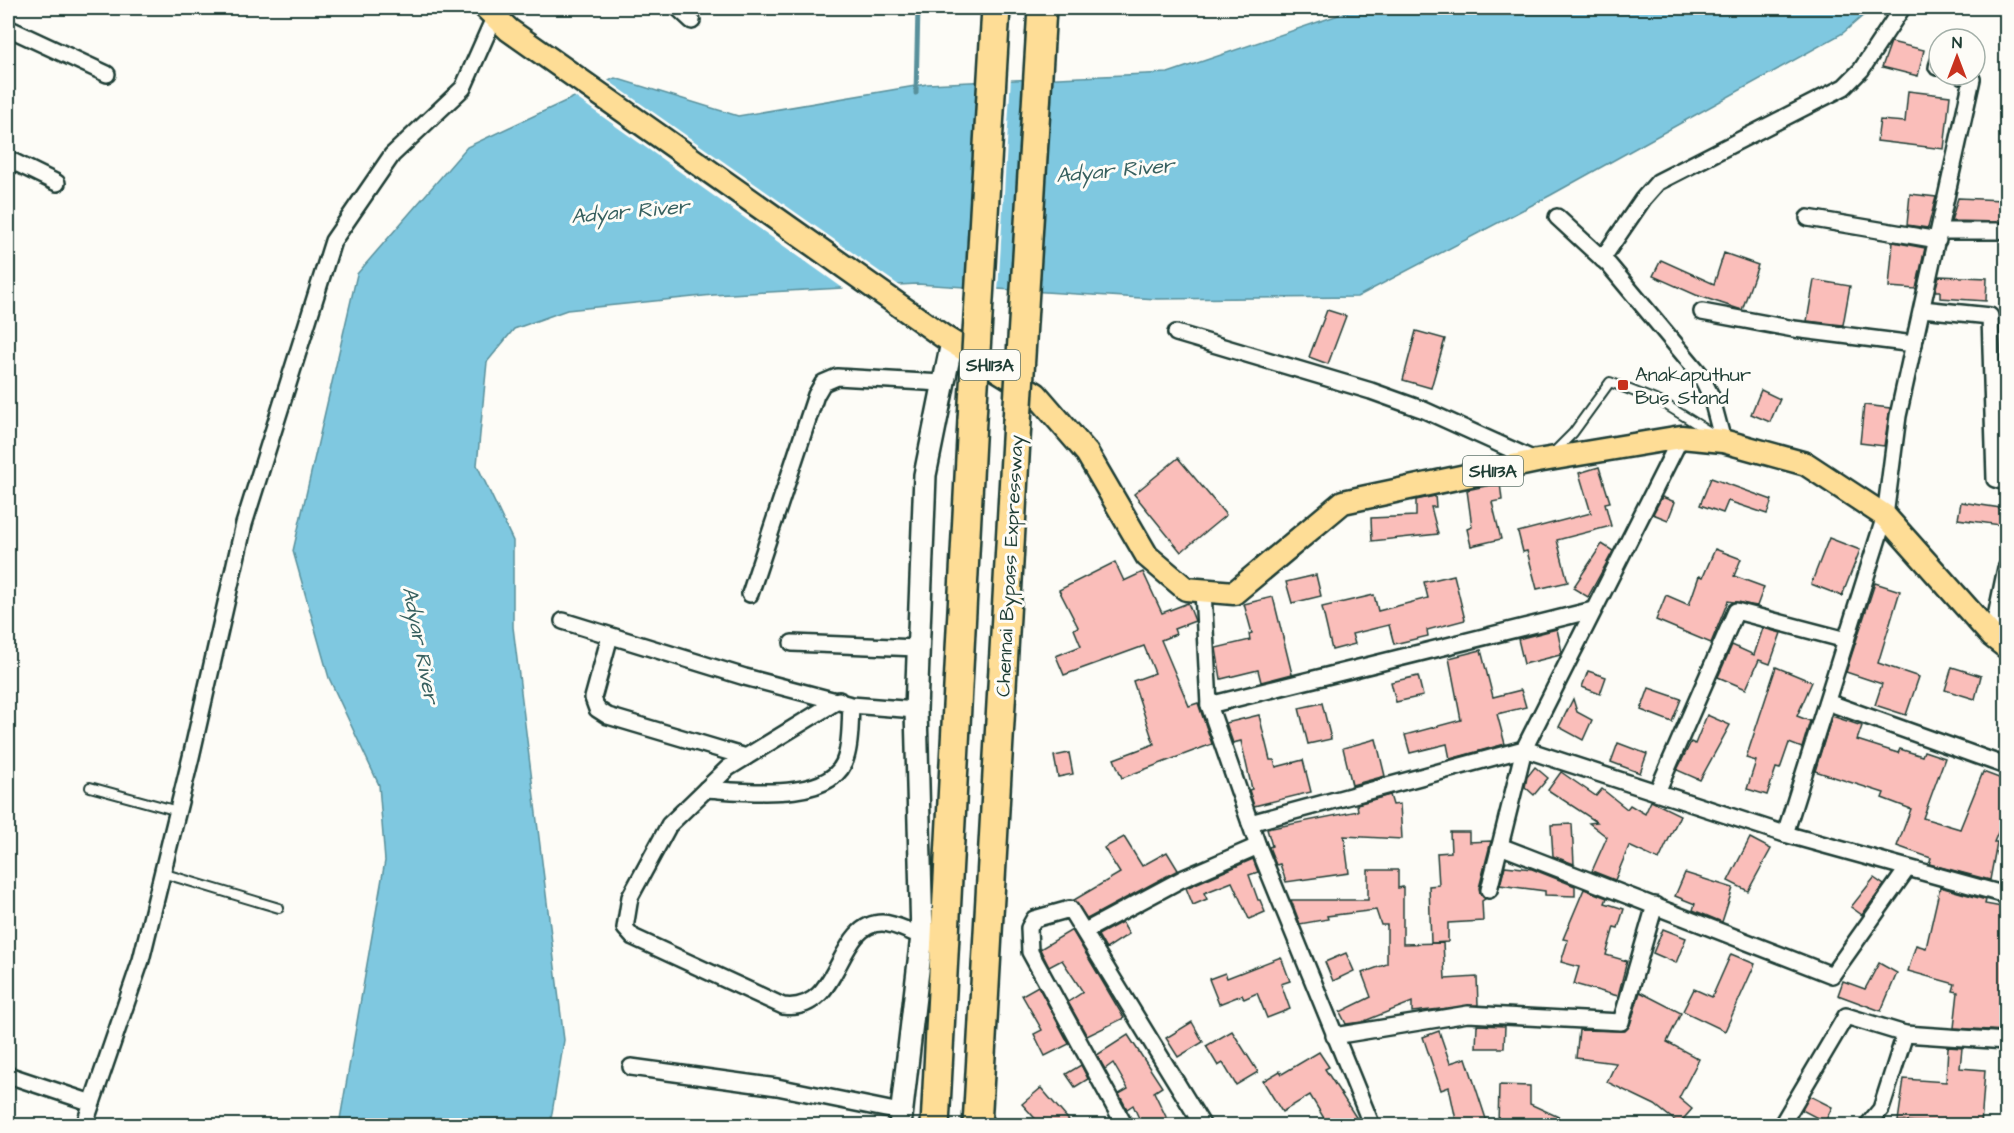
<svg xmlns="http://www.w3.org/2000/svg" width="2014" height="1133" font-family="'Architects Daughter',sans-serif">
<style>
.water{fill:#7fc8e0;stroke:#59909b;stroke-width:1.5}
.pier{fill:#fdfcf7}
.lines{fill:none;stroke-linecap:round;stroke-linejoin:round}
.stream{stroke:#59909b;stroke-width:5}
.building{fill:#fabeba;stroke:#1f3d34;stroke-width:1.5}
.lane-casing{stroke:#1f3d34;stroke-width:12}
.street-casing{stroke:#1f3d34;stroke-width:20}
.secondary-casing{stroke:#1f3d34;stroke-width:26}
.primary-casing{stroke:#1f3d34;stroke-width:27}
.highway-casing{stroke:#1f3d34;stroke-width:32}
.lane{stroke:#fdfcf7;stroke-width:8}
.street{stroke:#fdfcf7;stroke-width:15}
.secondary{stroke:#fdfcf7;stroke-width:21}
.primary{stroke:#fedd96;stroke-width:22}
.highway{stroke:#fedd96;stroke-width:27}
.highway-bridge-casing{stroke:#1f3d34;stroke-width:32;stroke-linecap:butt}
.highway-bridge{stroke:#fedd96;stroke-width:27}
.poi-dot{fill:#c8321e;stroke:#fdfcf7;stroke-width:2}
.labels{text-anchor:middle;stroke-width:6;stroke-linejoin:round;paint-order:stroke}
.shield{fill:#fdfcf7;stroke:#62766e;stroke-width:1.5}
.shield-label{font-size:18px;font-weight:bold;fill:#1f3d34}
.poi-label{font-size:20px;fill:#1f3d34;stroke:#fdfcf7;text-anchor:start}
.street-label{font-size:20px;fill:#1f3d34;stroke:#fdfcf7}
.water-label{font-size:21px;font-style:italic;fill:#37605f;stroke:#fdfcf7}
</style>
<rect width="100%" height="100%" fill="#fdfcf7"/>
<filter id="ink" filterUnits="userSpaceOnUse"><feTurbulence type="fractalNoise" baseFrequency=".0167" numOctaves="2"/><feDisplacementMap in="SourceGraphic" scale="12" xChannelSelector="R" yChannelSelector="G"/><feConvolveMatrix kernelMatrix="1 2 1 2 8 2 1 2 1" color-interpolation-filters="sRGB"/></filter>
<g filter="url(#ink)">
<polygon class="water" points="1359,8 1872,8 1843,33 1551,195 1357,297 1157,299 917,284 713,295 567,310 514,329 487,362 477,465 513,541 513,627 564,1040 550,1125 339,1125 385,861 379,785 329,678 293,551 357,274 467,147 615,78 738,116 927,84 1168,73"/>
<g class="pier">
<polygon points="1011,77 998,292 964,290 977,79"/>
<polygon points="606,79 903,288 847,291 572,95"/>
</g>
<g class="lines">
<polyline class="stream" points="916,93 918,8"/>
</g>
<g class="building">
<polygon points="1891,42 1924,50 1918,76 1882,67"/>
<polygon points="1908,91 1950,96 1944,149 1877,141 1880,120 1905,122"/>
<polygon points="1910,194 1936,197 1928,228 1907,225"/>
<polygon points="1958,198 2002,200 2001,222 1951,221"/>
<polygon points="1893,242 1925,248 1916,289 1889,287"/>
<polygon points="1724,253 1758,265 1742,310 1696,295 1653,276 1661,260 1714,284"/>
<polygon points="1939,276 1987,278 1986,301 1940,298 1940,291 1935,291"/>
<polygon points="1814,280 1850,286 1843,325 1807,321"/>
<polygon points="1327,310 1346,316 1328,364 1309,357"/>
<polygon points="1416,331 1445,339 1431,388 1403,380"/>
<polygon points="1761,390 1780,399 1770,422 1751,414"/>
<polygon points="1864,405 1890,408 1884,446 1860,443"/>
<polygon points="1178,458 1226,515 1181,552 1134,494"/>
<polygon points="1599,467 1610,502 1605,503 1611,526 1557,540 1568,582 1537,589 1527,551 1523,552 1518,532 1591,513 1579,473"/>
<polygon points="1711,478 1772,500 1767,514 1728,501 1723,513 1700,505"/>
<polygon points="1500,483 1502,500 1492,502 1501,539 1471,546 1467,529 1472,527 1467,490"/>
<polygon points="1435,496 1436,507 1431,507 1438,534 1372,541 1371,518 1416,516 1416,500"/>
<polygon points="1662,497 1675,502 1668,520 1653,514"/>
<polygon points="1961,502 2007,509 2007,526 1958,519"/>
<polygon points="1829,538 1860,550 1842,596 1811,584"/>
<polygon points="1602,544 1613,551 1588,597 1573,588"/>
<polygon points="1715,549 1741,559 1734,576 1764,587 1757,606 1728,601 1711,643 1656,620 1666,595 1689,605 1699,576 1703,577"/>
<polygon points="1115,562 1124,581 1143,572 1162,613 1188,603 1195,621 1174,629 1176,634 1161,640 1189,706 1198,703 1212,744 1122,778 1114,759 1154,744 1133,681 1155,673 1144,646 1064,675 1056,656 1081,646 1074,629 1078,627 1059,590"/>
<polygon points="1316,575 1321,596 1292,603 1286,582"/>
<polygon points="1454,575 1465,620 1427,630 1428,636 1394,644 1389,625 1352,634 1355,644 1332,650 1322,607 1374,595 1378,611 1428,598 1424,582"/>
<polygon points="1875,583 1900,591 1878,663 1919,677 1906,715 1875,705 1882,684 1846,672"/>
<polygon points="1273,597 1292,674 1261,682 1258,670 1221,679 1216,648 1250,640 1249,634 1252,633 1244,604"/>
<polygon points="1763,628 1781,633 1770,664 1759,660 1746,689 1718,677 1732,645 1754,655"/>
<polygon points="1557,629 1562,652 1560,655 1524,664 1518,639"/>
<polygon points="1481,650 1493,697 1521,690 1526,707 1497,714 1505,744 1450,759 1447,744 1410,753 1405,735 1461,720 1449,658"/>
<polygon points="1776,667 1812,682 1797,716 1810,721 1802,748 1789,743 1780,769 1776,768 1767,795 1747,789 1756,761 1746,758"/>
<polygon points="1952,667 1981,676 1975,699 1945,690"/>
<polygon points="1588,671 1606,677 1600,694 1582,687"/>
<polygon points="1418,676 1423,696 1396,702 1391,682"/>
<polygon points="1649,688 1681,699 1672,722 1641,710"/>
<polygon points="1573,699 1577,712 1592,720 1583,740 1559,727"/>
<polygon points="1322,703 1331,739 1308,744 1299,708"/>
<polygon points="1259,715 1270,760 1274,760 1276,767 1303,760 1311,792 1254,806 1249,790 1252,789 1241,741 1233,743 1226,723"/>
<polygon points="1707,715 1730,725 1700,780 1677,770 1691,742 1695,744"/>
<polygon points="1832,716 1862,726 1857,740 1898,753 1900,749 1922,756 1924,751 1945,758 1923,818 1960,829 1983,772 2007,781 2007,811 1994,842 1997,842 1990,880 1929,864 1931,858 1897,846 1911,809 1882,798 1884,793 1815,771"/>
<polygon points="1376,739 1385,776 1352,785 1343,748"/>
<polygon points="1618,743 1647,754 1640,773 1611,762"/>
<polygon points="1069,753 1073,774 1058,777 1054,756"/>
<polygon points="1535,767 1548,778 1534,795 1525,787 1527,777"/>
<polygon points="1561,772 1596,796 1602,789 1627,809 1630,805 1645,814 1651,801 1680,815 1659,860 1629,846 1615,880 1592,871 1607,837 1589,823 1597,822 1548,790"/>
<polygon points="1390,795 1393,805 1400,804 1402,839 1344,836 1349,873 1286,882 1280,864 1276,865 1269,847 1272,846 1267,829 1358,811 1357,804"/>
<polygon points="1572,824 1574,864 1553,856 1551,825"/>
<polygon points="1450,832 1469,832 1469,842 1491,841 1479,888 1480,893 1485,899 1482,901 1483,921 1448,923 1448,942 1431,943 1429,886 1439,885 1437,853 1451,852"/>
<polygon points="1124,837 1142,866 1167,852 1178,870 1087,919 1074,900 1120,873 1104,848"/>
<polygon points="1750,838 1771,849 1748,891 1728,881"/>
<polygon points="1253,859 1258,872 1249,875 1258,900 1260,900 1265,912 1249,919 1232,882 1204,893 1207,899 1193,905 1186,888"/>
<polygon points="1505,866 1532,869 1575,886 1575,896 1545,895 1545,891 1500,885"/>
<polygon points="1368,870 1398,870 1398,888 1403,887 1403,944 1443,943 1445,979 1477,977 1478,1005 1412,1012 1412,1002 1362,1022 1346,1024 1340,1012 1371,997 1362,973 1387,964 1387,925 1381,925 1376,910 1327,916 1328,919 1300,924 1291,900 1368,900"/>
<polygon points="1685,873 1733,888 1722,922 1693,910 1695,904 1675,896"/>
<polygon points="1874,878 1884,885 1862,915 1851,907"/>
<polygon points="1940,887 1986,900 1985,904 2007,908 2007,1031 1954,1028 1958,992 1953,991 1955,984 1908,971 1916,945 1926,948"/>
<polygon points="1584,889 1607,898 1605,903 1624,909 1618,928 1614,927 1606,955 1627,961 1618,996 1574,984 1579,967 1561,962 1568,940 1563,939"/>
<polygon points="1122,922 1129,934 1106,949 1098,935"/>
<polygon points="1663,929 1686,938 1676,963 1653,953"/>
<polygon points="1072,930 1124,1018 1087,1036 1068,1002 1083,992 1062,960 1049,967 1040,949"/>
<polygon points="1346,953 1354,971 1333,981 1325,962"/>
<polygon points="1731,954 1755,964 1725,1031 1683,1011 1694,989 1712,997"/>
<polygon points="1281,957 1290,981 1281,984 1290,1009 1267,1018 1257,993 1244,999 1242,995 1219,1004 1209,979 1225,973 1227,978"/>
<polygon points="1879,963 1897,973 1881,1011 1838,995 1843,981 1865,989"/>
<polygon points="1038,986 1069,1044 1045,1056 1034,1034 1042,1030 1022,995"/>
<polygon points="1640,992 1681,1013 1667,1042 1699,1059 1679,1098 1692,1109 1679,1124 1655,1105 1607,1082 1616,1063 1576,1058 1579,1030 1625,1031 1630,1025"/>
<polygon points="1192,1022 1203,1042 1178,1057 1166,1038"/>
<polygon points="1477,1025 1505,1026 1504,1048 1476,1048"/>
<polygon points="1232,1031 1258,1072 1236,1085 1223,1063 1218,1066 1206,1046"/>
<polygon points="1439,1031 1450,1063 1466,1058 1488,1125 1457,1125 1449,1087 1441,1090 1423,1037"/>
<polygon points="1128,1035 1162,1087 1154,1092 1170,1125 1142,1125 1133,1105 1127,1109 1119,1094 1128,1089 1113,1063 1105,1069 1097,1055"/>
<polygon points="1948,1047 1962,1048 1960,1068 1985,1070 1981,1125 1898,1121 1904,1079 1946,1082"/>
<polygon points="1319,1052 1329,1067 1325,1069 1361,1125 1328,1125 1310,1095 1282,1112 1263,1081 1280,1071 1282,1074"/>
<polygon points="1081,1065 1088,1079 1075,1087 1066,1074"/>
<polygon points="1499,1085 1530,1086 1530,1104 1576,1125 1498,1125"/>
<polygon points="1041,1088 1073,1125 1041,1125 1022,1104"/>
<polygon points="1810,1096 1832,1107 1825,1122 1802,1110"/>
</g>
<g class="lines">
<g class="lane-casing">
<g id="lane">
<polyline points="1553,453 1573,433 1610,382 1663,403 1710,432"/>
<polyline points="90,787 178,811"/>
<polyline points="162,873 279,908"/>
</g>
</g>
<g class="street-casing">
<g id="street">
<polyline points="678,8 692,21"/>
<polyline points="8,28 107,74"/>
<polyline points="1939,61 1937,67 1939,67"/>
<polyline points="8,159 57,183"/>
<polyline points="1557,217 1609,265 1700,374 1711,396 1723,441"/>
<polyline points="1808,218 1938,240"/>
<polyline points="1939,231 1998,231"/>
<polyline points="1602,259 1643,199 1658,182 1844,87 1861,70 1902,8"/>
<polyline points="1922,309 1990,316 1995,479 2006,482"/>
<polyline points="1702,312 1794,329 1914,344"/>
<polyline points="1176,333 1371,391 1424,410 1537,461"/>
<polyline points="1203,591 1209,705 1258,846 1372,1126"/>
<polyline points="750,594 816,395 823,383 837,377 942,383"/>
<polyline points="563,621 745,677 851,705 916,710"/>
<polyline points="610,636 593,698 597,709 608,716 746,757"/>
<polyline points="1992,636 2006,568"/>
<polyline points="792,643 918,648"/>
<path d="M839 700 728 768 669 825 630 897 625 928 633 937 783 1006C842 1014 835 923 882 923 894 923 910 932 922 936"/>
<polyline points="1827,702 2006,766"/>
<polyline points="1209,705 1593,610"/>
<path d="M706 789C741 791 834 804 846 757 851 741 850 722 851 705"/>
<polyline points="1657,792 1736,611 1846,640"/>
<polyline points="1250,823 1524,749 1785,834 2006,895"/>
<polyline points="1785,834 1885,516 1898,416 1972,79 1961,75"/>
<polyline points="1500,846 1832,975 1907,869"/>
<polyline points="1489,890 1524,749 1681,437"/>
<polyline points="1085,931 1182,879 1258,846"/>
<polyline points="1334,1036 1468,1014 1621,1022 1655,905"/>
<polyline points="631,1067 777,1087 900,1112"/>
<polyline points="8,1075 92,1103"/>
<polyline points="84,1126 141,960 191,757 244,524 333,241 392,155 463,88 494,18"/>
<polyline points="1125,1126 1030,952 1029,928 1034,919 1070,909 1203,1126"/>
<polyline points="1781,1126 1846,1016 1905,1034 2006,1041"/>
<polyline points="1867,1126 1881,1109 1905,1034"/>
</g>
</g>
<g class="secondary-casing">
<polyline id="secondary" points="900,1126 922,936 916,710 925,475 952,342"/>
</g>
<g class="primary-casing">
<polyline id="primary" points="486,8 509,30 944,337 1036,394 1087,453 1147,556 1186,589 1234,593 1343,502 1537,461 1681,437 1723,441 1806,464 1885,516 1992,636 2006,647"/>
</g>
<g class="highway-casing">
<g id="highway">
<polyline points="935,1126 972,420"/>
<polyline points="977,1126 1017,422"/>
</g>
</g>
<use href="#lane" class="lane"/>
<use href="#street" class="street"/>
<use href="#secondary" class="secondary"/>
<use href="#primary" class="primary"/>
<use href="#highway" class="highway"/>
<g class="highway-bridge-casing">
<g id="highway-bridge">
<polyline points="972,420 996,8"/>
<polyline points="1017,422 1042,8"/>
</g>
</g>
<use href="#highway-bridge" class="highway-bridge"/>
</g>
</g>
<rect class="poi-dot" x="1617" y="379" width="12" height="12" rx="3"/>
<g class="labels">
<g class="shield">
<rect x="960" y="350" width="60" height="30" rx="4.5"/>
<rect x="1463" y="456" width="60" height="30" rx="4.5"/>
</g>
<g class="shield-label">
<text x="990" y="371">SH113A</text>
<text x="1493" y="477">SH113A</text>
</g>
<g class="poi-label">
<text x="1635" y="381">Anakaputhur<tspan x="1635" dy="23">Bus Stand</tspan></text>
</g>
<g class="street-label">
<text transform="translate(1009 566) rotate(-87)" y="7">Chennai Bypass Expressway</text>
</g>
<g class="water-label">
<text transform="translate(1115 170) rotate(-5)" y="7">Adyar River</text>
<text transform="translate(630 211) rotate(-5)" y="7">Adyar River</text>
<text transform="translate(421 645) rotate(79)" y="7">Adyar River</text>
</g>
</g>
<rect width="2014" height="1133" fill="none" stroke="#fdfcf7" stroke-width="30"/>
<rect x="15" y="15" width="1984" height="1103" fill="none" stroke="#1f3d34" stroke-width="2" filter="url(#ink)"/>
<g transform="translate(1957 57)"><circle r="28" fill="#fdfcf7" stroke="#a4b0a9" stroke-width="1.5"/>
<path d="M0-4.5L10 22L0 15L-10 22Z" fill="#c8321e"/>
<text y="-9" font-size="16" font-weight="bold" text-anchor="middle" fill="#1f3d34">N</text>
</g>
</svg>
